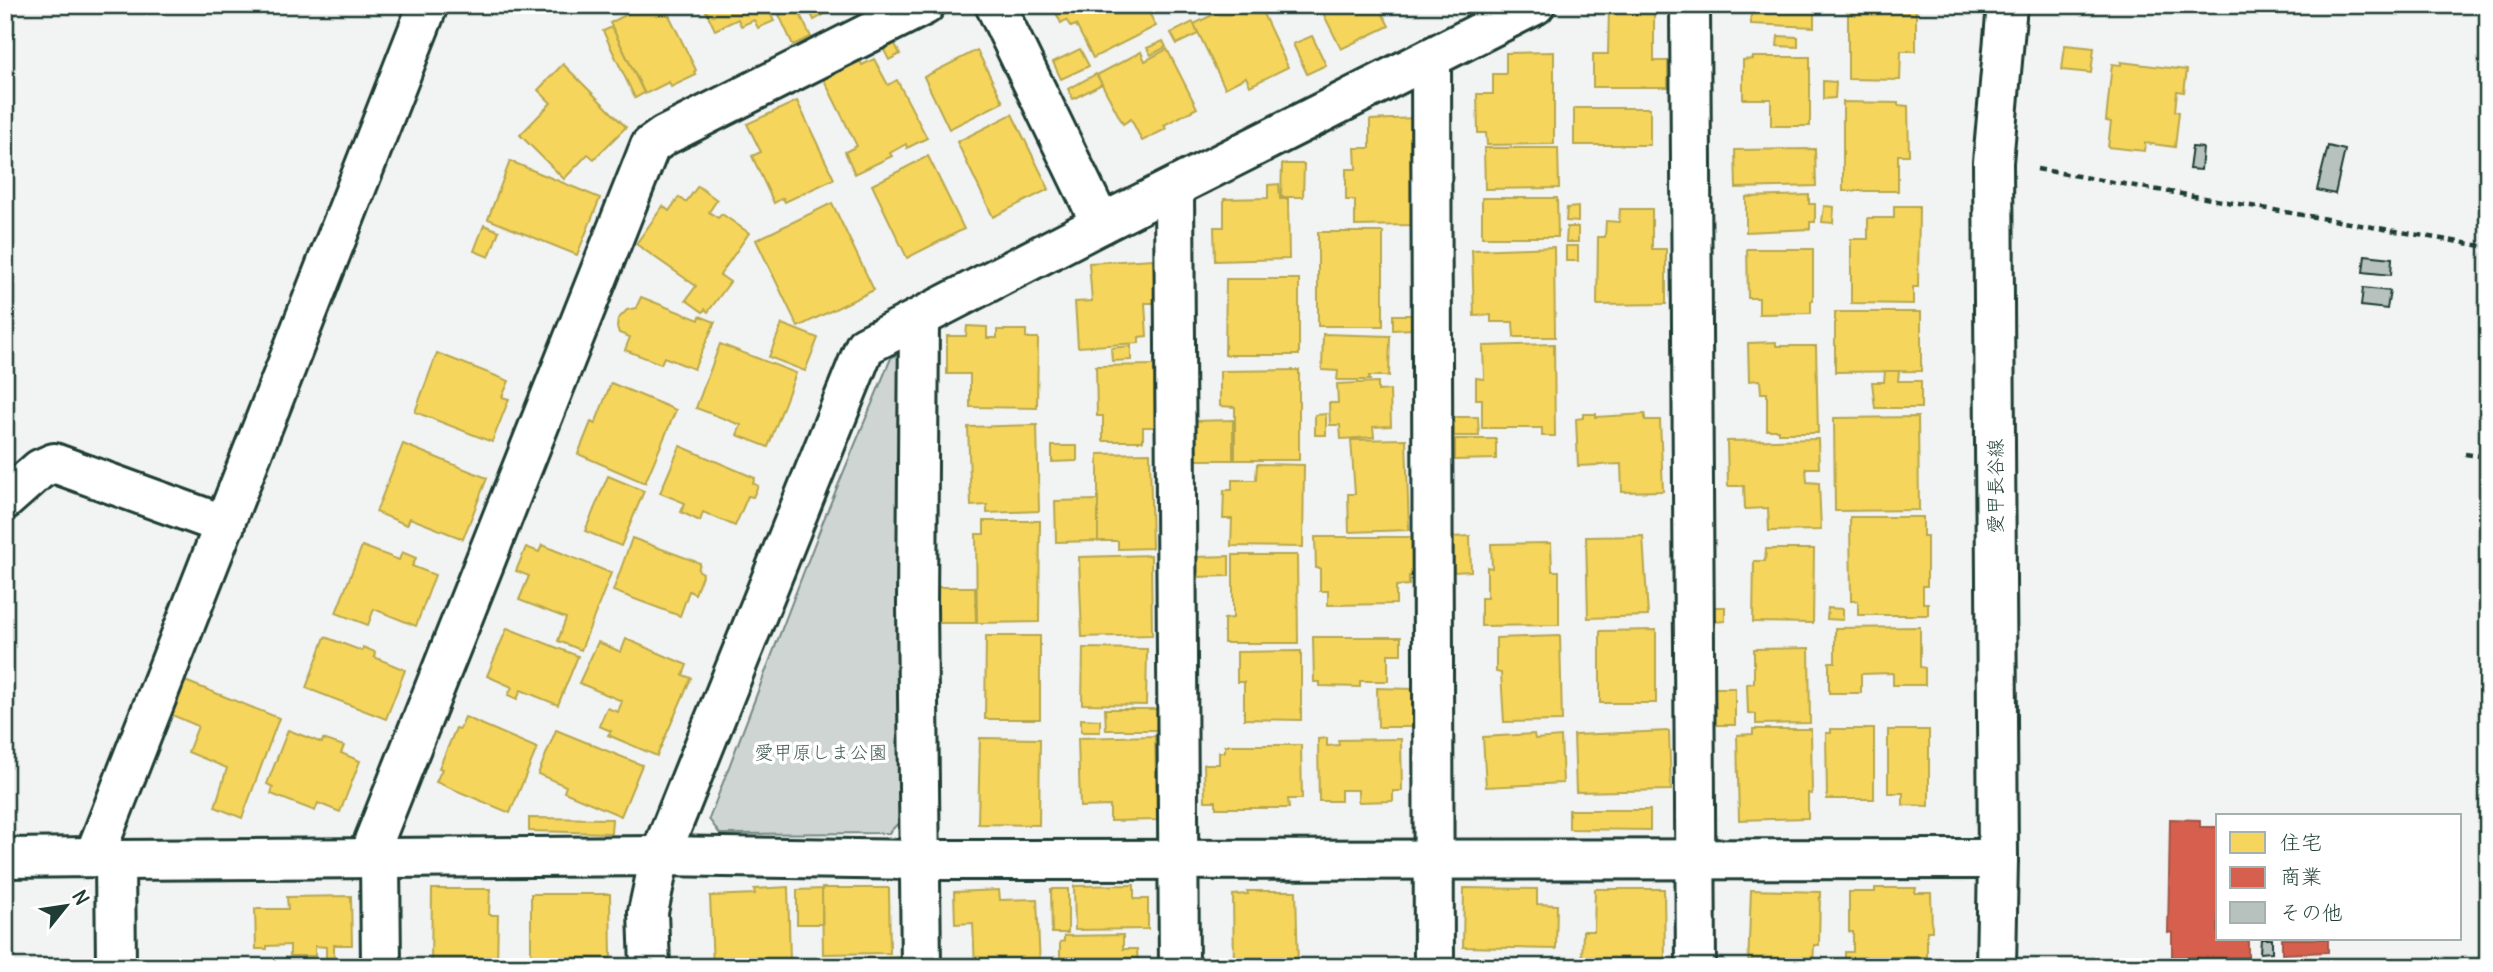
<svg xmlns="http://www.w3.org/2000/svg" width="2493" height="972" font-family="Delius,'Klee One',sans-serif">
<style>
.green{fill:#ced5d3;stroke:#768984;stroke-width:2}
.homes{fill:#f6d55c;stroke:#b6a750;stroke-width:2}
.shops{fill:#d6604d;stroke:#9f5646;stroke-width:2}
.building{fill:#b7c1bd;stroke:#1f3d34;stroke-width:2}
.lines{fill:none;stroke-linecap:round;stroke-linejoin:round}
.minor-casing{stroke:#1f3d34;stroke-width:44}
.path{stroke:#1f3d34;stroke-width:4.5;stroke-dasharray:7 5;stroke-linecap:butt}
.minor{stroke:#fff;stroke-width:38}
.labels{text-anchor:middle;stroke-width:7;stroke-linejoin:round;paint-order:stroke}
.street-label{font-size:19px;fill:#1f3d34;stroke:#fff}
.park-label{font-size:19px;fill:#425b54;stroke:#fff}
</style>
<rect width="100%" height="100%" fill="#f2f3f3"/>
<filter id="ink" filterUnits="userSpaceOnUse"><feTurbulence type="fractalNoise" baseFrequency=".0143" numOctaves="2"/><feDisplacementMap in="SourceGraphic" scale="14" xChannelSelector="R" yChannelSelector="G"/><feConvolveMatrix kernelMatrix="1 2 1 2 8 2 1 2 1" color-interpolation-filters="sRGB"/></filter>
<g filter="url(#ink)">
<polygon class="green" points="903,351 903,818 889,833 720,834 709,819 824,519 891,358"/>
<g class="homes">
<polygon points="645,5 664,5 696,70 694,72 696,75 671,87 669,82 645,94 610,23"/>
<polygon points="703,5 766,5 774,21 758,28 754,20 741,26 738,19 715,30"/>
<polygon points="807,5 841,5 814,20"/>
<polygon points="1057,5 1145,5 1156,26 1093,58 1076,25 1071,27 1066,20 1061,23 1054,9 1058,8"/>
<polygon points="1233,5 1259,5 1288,67 1250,86 1246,77 1225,88 1194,24"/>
<polygon points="1311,5 1378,5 1389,26 1341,49 1322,11 1316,14"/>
<polygon points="1751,5 1814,5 1814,27 1751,24"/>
<polygon points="1848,5 1916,5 1916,51 1901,51 1900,80 1848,79"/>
<polygon points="796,6 811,37 793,45 779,15"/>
<polygon points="1609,7 1654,9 1654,61 1668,61 1668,87 1593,87 1593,54 1608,54"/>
<polygon points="1193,22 1198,34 1177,44 1171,33"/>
<polygon points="612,27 644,93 635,98 603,31"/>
<polygon points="1312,36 1326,65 1307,74 1293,44"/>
<polygon points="1778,36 1798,37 1798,47 1777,46"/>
<polygon points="1163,41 1166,47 1151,55 1147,48"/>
<polygon points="894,42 900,54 889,60 883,48"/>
<polygon points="2065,45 2094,48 2091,73 2062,70"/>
<polygon points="1080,49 1089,66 1061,79 1053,62"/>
<polygon points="1167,49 1197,108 1164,125 1166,129 1142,141 1131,119 1123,124 1097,75 1141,52 1145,61"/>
<polygon points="977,50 1003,102 949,129 924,77"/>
<polygon points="1554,52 1554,144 1487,145 1486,133 1478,133 1477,94 1493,94 1493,74 1506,74 1506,53"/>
<polygon points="1753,57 1810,57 1810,126 1771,126 1771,99 1743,99 1743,60 1753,59"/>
<polygon points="874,59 888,85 897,80 927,138 907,148 906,144 890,153 892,156 855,174 845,152 857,146 823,78 860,60 862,65"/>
<polygon points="2121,62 2187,70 2184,92 2177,91 2175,111 2179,112 2175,147 2145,143 2144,151 2108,147 2111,122 2106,121 2112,64 2121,65"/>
<polygon points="563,64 626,127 594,159 588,154 564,179 520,135 551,103 538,90"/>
<polygon points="1096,74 1102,84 1073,99 1068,89"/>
<polygon points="1823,81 1836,82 1835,98 1823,99"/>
<polygon points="797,101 834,179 785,202 783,198 774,203 752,156 761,152 747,124"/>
<polygon points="1843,102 1898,103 1898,105 1908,106 1909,155 1898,155 1898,191 1843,191"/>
<rect x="1574" y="108" width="76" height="37"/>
<polygon points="1012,114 1049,189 993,217 957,142"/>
<polygon points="1415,118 1413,225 1355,226 1355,200 1346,200 1346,169 1356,169 1355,148 1370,148 1370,120"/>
<polygon points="1484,148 1558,148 1559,188 1485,189"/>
<polygon points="1815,149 1816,186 1736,188 1735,150"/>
<polygon points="928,156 964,229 907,258 872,185"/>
<polygon points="510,161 600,198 577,255 488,219"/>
<polygon points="1282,164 1304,164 1303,197 1281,197"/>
<polygon points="1279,184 1280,199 1288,199 1289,259 1215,261 1214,227 1224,227 1224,199 1268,198 1268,185"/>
<polygon points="698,186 717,200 709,212 718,218 722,214 749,233 720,275 730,282 708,312 705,309 703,312 686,300 696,286 636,244 663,206 669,211 679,197 686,202"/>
<polygon points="1809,195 1809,204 1815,204 1815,222 1810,222 1810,229 1746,232 1746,197"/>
<polygon points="1482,198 1557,198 1558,237 1482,237"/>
<polygon points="832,203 874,290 798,327 756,240"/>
<polygon points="1824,206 1834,207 1833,223 1822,222"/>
<polygon points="1894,206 1919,206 1918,287 1913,287 1913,304 1851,303 1851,239 1868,239 1868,218 1894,218"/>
<polygon points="1578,207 1578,222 1566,221 1567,208"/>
<polygon points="1620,209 1652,209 1652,249 1666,249 1666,304 1597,305 1598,237 1605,237 1606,221 1619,222"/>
<polygon points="484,225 499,231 489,257 474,251"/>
<polygon points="1567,227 1578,227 1578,242 1566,242"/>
<rect x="1318" y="232" width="65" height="94"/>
<rect x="1566" y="246" width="12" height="15"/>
<polygon points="1554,247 1555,337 1514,337 1513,322 1491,322 1491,315 1474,316 1472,250"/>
<polygon points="1747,249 1813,249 1813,301 1811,301 1811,313 1759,314 1759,298 1748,298"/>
<polygon points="1153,259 1157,303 1145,303 1147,336 1139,337 1139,343 1078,347 1075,302 1092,301 1089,263"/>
<polygon points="1226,279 1299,279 1299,355 1225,355"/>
<polygon points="641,297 699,320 700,316 715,322 694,369 664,357 661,364 625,350 630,337 619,333 617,327 618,319 627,310 636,308"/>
<polygon points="1835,312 1921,312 1921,371 1835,372"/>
<polygon points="1393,315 1413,315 1413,329 1393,330"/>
<polygon points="782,324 818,338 805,371 769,357"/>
<polygon points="967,326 987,327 987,338 997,338 997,330 1026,330 1026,338 1038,338 1037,408 970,407 970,374 947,374 947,336 966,336"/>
<polygon points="1323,334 1390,336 1389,376 1369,376 1370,380 1337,380 1338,371 1322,370"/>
<polygon points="1776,342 1776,346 1816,346 1818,433 1778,433 1778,430 1767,430 1767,393 1761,393 1760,380 1749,381 1748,343"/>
<polygon points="720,344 796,373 768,447 737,435 741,425 696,408"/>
<polygon points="1554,344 1555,436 1542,436 1542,428 1482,428 1482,399 1476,399 1476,378 1484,379 1483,346"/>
<polygon points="1131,346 1131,360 1112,361 1111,348"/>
<polygon points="437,353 509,381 502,397 509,399 492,442 415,412"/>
<polygon points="1157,365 1158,427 1143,427 1143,441 1103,441 1103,416 1097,416 1096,366"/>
<polygon points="1299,370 1299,460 1235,460 1235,407 1220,406 1220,371"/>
<polygon points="1885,371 1899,371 1898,381 1921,381 1921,408 1875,408 1872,382 1884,382"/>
<polygon points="1378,382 1378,391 1390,390 1391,426 1373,427 1374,437 1341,439 1340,425 1330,425 1329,403 1338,403 1337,384"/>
<polygon points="611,383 676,410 645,483 578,454 591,422 595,424"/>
<polygon points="1326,414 1326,435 1315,435 1315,415"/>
<polygon points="1583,414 1596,414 1596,417 1645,414 1645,420 1660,420 1663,491 1622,492 1621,464 1578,466 1576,419 1583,418"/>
<polygon points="1454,417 1478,417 1479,436 1454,436"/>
<polygon points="1918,417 1919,510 1835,511 1834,418"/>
<polygon points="1233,420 1233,460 1194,460 1193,421"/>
<polygon points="1037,425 1039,511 987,513 987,505 971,506 968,427"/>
<polygon points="1406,439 1409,530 1349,532 1348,494 1355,494 1351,440"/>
<polygon points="1455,439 1496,439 1496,459 1455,460"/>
<polygon points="1818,439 1819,468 1806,468 1807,482 1819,483 1821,530 1769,531 1768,508 1745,509 1744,486 1728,486 1727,441"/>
<polygon points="403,444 487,478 463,539 410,518 407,525 376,512"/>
<polygon points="680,446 755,478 753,483 758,486 753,497 748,496 735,526 703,512 700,521 681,512 685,503 660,493"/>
<polygon points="1052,446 1077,446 1077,461 1052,462"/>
<polygon points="1150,453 1152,548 1118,549 1118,541 1098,541 1098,454"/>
<polygon points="1257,464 1304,465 1303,547 1231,546 1232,519 1223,519 1224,490 1232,490 1232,480 1256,480"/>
<polygon points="608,476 644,491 621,546 585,531"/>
<polygon points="1098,500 1098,541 1056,542 1055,501"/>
<polygon points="1850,517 1923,517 1923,536 1927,536 1927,586 1923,586 1923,603 1928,603 1928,615 1858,615 1858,601 1851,601"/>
<polygon points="984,521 1040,521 1039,622 977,623 976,534 984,534"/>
<polygon points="1470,536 1471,571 1454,572 1453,537"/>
<polygon points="1643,536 1648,616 1588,618 1586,537"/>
<polygon points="1315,537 1413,537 1413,576 1409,576 1409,585 1396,586 1396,604 1328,605 1328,591 1320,591 1320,568 1316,568"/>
<polygon points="632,538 700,563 698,570 703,573 695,594 689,591 680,616 613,591"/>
<polygon points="1551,543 1552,571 1559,571 1559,625 1481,626 1481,598 1487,598 1487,567 1492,568 1491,544"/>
<polygon points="542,545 611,573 581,650 558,641 566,618 519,600 529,576 516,571 526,547 539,552"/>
<polygon points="362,546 399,560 402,552 416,558 412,566 435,575 416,626 374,609 368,625 336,613"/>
<polygon points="1766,549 1814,549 1813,623 1753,622 1754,561 1765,561"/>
<polygon points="1151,555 1152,635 1082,637 1079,557"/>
<polygon points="1233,555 1297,555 1298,643 1224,643 1224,619 1233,618"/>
<polygon points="1229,556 1229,576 1196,577 1195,557"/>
<polygon points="937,587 975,587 976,623 937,623"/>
<polygon points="1712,607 1725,607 1725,621 1713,622"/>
<polygon points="1828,608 1843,609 1843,620 1827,619"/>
<polygon points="1920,627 1920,667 1925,668 1925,685 1893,685 1893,673 1861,674 1861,693 1829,693 1829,662 1835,662 1835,628"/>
<polygon points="507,628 578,656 558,705 521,690 517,699 508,695 512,687 487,676"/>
<polygon points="1656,630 1656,703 1600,703 1600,631"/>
<polygon points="986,636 1040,636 1040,719 985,719"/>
<polygon points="1560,636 1562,721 1504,722 1501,673 1496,672 1496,638"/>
<polygon points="325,637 362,651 363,647 375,652 374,657 405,670 386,719 306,688"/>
<polygon points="1313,637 1401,637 1401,654 1388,654 1388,681 1360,681 1360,687 1320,686 1320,682 1314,682"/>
<polygon points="626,639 687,665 683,675 691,678 657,756 608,735 611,731 599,726 607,708 618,712 622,701 579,683 598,642 621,652"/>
<polygon points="1083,648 1147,649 1146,705 1082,704"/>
<polygon points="1809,648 1810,723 1756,724 1756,714 1748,713 1747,684 1754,683 1754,649"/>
<polygon points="1301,651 1301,720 1244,719 1244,682 1237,682 1237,652"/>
<polygon points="185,681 279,718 242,818 215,807 227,768 188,752 198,726 172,715"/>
<polygon points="1377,688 1414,689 1414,727 1378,727"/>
<rect x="1713" y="688" width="22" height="37"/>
<polygon points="1105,709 1159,709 1159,730 1106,730"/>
<polygon points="465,717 537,748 510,813 436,782 442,769 439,768 456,728 460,729"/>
<polygon points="1081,719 1100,720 1100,732 1081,732"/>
<polygon points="1753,729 1811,729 1812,794 1808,793 1808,818 1739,820 1737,735 1753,734"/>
<polygon points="1831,729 1874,729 1874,799 1827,799 1826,733 1831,733"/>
<polygon points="288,730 322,743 323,739 344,746 341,753 360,761 340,812 318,803 315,811 271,794 273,787 267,784"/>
<polygon points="556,730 642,765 621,816 564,792 566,786 538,774"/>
<polygon points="1888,730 1929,730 1929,806 1903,805 1903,793 1888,793"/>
<polygon points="1669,731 1671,790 1576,792 1574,735"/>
<polygon points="1534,734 1535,739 1561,737 1563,783 1486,787 1483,737"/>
<polygon points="1155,736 1157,820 1110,821 1110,806 1080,807 1078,738"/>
<polygon points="980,738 1040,739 1039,825 978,824"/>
<polygon points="1327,738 1327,746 1339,745 1338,740 1401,739 1402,791 1393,791 1393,801 1358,802 1358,790 1341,790 1341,801 1319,801 1318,739"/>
<polygon points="1225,745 1301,745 1302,799 1288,799 1289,808 1216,808 1216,801 1205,801 1204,764 1219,764 1219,752 1225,752"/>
<polygon points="1569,810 1650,810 1650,830 1569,829"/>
<polygon points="529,818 612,819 611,833 529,831"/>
<polygon points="1134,885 1134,899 1148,899 1148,929 1075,930 1074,886"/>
<polygon points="788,887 790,960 761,961 761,967 713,967 710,896 755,894 754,889"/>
<polygon points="822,888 889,888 890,953 823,954"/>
<polygon points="1464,888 1537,889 1537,904 1557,905 1556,949 1463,947"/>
<polygon points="1875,888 1916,888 1915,893 1931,893 1932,931 1927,931 1927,957 1890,957 1890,967 1845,967 1845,952 1853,952 1853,932 1849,932 1849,892 1875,892"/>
<polygon points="432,889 490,889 489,915 498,915 497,967 431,967"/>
<polygon points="822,889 822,924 797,924 797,890"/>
<polygon points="1051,889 1068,889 1068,933 1052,933"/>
<polygon points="1595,889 1664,889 1665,961 1647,961 1647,967 1625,967 1625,960 1582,960 1583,931 1594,931"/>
<polygon points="999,890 1000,900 1037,899 1040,967 975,967 973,923 955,924 954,892"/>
<polygon points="1751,890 1820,892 1819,945 1814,945 1813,967 1748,967"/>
<polygon points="1247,891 1296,891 1298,967 1234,967 1233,895 1248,894"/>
<polygon points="531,894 610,894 611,958 531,958"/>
<polygon points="351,896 352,945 334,945 334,959 326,958 326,947 315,946 315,956 290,956 290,945 267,946 267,949 256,949 255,909 288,909 287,897"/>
<polygon points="1123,935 1123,949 1137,949 1138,967 1060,967 1060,942 1064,941 1064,936"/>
<polygon points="902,957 902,967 858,967 858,959"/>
</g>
<g class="shops">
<polygon points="2170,819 2200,820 2200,827 2218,827 2218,939 2248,939 2248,962 2172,962 2172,932 2168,933"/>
<polygon points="2282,939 2328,939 2328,952 2282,954"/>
</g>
<g class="building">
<polygon points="2328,146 2345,150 2335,194 2317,190"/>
<polygon points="2192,147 2203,148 2201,170 2189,169"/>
<polygon points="2365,255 2392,258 2391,275 2363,272"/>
<polygon points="2363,288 2390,291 2387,309 2361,306"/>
<polygon points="2261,939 2272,939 2272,952 2260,953"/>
</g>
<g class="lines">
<g class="minor-casing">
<g id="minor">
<polyline points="995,5 1101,224"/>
<polyline points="1690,5 1696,967"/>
<polyline points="1431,58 1434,967"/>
<polyline points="1174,188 1179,967"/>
<polyline points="919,319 917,606 921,967"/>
<polyline points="5,500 40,469 54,463 225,525"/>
<polyline points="94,857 428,5"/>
<polyline points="5,858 94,857 115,860 660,856 921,860 1998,859"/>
<polyline points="372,858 374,841 650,146 664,136 925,5"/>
<polyline points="380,859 381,967"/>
<polyline points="115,860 116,967"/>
<polyline points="650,967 648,912 660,856 865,346 1101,224 1535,5"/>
<polyline points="1996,967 1998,859 1993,162 2007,5"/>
</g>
</g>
<g class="path">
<polyline points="2037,169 2488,247"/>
<polyline points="2465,454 2488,457"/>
</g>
<use href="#minor" class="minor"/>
</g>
</g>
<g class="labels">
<g class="street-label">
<text transform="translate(1995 486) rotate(-90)" y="7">愛甲長谷線</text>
</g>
<g class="park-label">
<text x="821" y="759">愛甲原しま公園</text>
</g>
</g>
<rect width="2493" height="972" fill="none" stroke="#fff" stroke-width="28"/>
<rect x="14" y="14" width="2465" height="944" fill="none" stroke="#1f3d34" stroke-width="2.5" filter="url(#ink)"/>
<rect x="2216" y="814" width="245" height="126" fill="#ffffff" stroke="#a5b1ae" stroke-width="2"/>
<rect x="2230" y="832" width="35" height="21" fill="#f6d55c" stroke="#a5b1ae" stroke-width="2"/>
<text x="2280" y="850" font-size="21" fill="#1f3d34">住宅</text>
<rect x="2230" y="867" width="35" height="21" fill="#d6604d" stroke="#a5b1ae" stroke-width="2"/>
<text x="2280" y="884" font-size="21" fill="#1f3d34">商業</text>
<rect x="2230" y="902" width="35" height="21" fill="#b7c1bd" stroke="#a5b1ae" stroke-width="2"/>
<text x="2280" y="920" font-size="21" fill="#1f3d34">その他</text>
<g transform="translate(66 906) rotate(60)" stroke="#ffffff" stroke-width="5" paint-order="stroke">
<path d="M0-5L12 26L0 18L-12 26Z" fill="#1f3d34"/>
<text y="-10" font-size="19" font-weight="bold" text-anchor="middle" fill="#1f3d34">N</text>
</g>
</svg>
